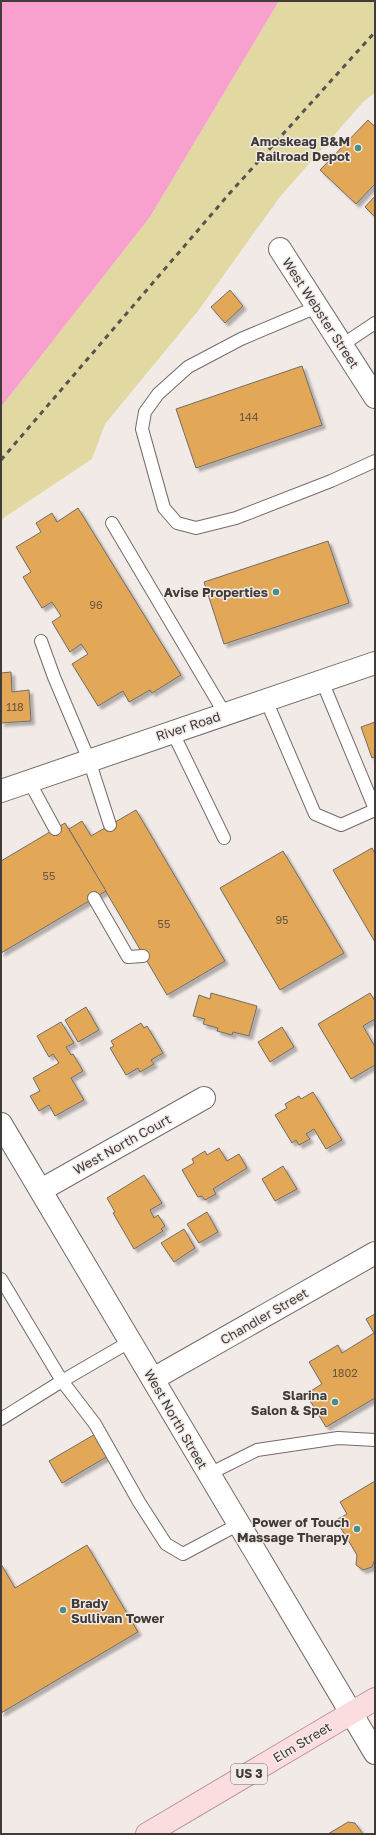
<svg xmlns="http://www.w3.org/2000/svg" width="376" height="1835" font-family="'Golos Text',sans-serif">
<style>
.green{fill:#e1d9a1}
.water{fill:#f9a1ce}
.building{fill:#e2a859;stroke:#726d68;filter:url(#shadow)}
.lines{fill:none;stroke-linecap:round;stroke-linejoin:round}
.service-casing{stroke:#736c69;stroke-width:14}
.minor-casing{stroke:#736c69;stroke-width:24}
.tertiary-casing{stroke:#736c69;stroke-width:24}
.primary-casing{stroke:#b99697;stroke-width:24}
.service{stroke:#fff;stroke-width:12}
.minor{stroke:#fff;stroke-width:22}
.tertiary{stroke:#fff;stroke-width:22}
.primary{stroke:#fcdddf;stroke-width:22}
.rail{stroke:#565351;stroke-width:3;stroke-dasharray:5 5;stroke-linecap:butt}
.poi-dot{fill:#488e86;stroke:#f2eae6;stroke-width:1.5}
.labels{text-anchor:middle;stroke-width:3;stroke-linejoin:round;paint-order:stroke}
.number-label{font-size:11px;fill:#685742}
.shield{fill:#f2eae6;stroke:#75706e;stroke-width:1}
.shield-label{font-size:12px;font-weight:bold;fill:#3f3c3a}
.poi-label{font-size:13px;font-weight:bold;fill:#3f3c3a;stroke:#f2eae6;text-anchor:end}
.street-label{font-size:13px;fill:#3f3c3a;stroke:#f2eae6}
</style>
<defs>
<filter id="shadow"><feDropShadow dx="3.5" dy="3.5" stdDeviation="1" flood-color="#0004"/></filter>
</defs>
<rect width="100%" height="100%" fill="#f2eae6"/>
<polygon class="green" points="279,1 375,1 375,93 364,101 279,198 198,311 105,424 92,459 5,517 1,521 1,407 150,217"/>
<polygon class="water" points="1,1 279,1 150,217 1,407"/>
<g class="building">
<polygon points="368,120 375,127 375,184 356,204 320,170"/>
<polygon points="375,196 375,217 365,207"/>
<polygon points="230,290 243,306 225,323 211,307"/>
<polygon points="302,366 322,425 196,468 176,409"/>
<polygon points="78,508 181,675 152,693 150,690 129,702 123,691 98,706 72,664 88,654 81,644 70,652 52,622 61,616 52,602 42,608 23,577 31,572 16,547 41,532 36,523 52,513 57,522"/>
<polygon points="328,541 349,603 224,644 204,582"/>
<polygon points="11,672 12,692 29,690 31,721 1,723 1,673"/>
<polygon points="375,722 375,757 372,758 361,727"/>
<polygon points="136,810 225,961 167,995 69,829 82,821 91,836"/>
<polygon points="65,823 106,891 1,953 1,861"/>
<polygon points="372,848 375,854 375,942 333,870"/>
<polygon points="283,851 344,953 280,990 220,888"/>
<polygon points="211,993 257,1006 249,1036 233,1032 232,1035 217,1031 218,1028 203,1024 205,1019 193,1016 199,995 210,999"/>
<polygon points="370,993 375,1001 375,1019 363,1026 375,1047 375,1065 351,1079 318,1024"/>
<polygon points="86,1007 99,1030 78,1042 65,1020"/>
<polygon points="61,1022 74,1043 66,1047 71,1055 73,1054 83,1071 71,1078 84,1100 55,1116 49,1105 39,1111 30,1096 40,1091 33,1078 59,1063 53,1054 49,1057 37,1036"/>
<polygon points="141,1023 144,1028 147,1026 163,1053 151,1060 154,1064 140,1072 138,1068 126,1075 110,1048 114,1046 111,1041"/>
<polygon points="282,1027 294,1047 270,1062 258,1042"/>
<polygon points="313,1092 342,1140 326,1149 314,1129 306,1134 310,1139 299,1145 296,1140 292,1143 275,1115 287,1108 285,1104 299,1096 301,1099"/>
<polygon points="219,1148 227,1161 239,1154 247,1168 213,1189 216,1194 205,1200 202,1196 198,1197 182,1170 194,1163 192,1159 205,1151 207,1155"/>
<polygon points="283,1166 297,1189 275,1201 262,1179"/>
<polygon points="144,1175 162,1203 150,1210 154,1218 158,1215 165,1226 161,1229 163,1231 134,1249 113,1213 115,1212 107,1198"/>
<polygon points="207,1212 218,1232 199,1243 187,1224"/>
<polygon points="184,1229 195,1248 174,1262 161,1243"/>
<polygon points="375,1314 375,1398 326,1427 306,1394 322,1384 309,1362 338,1345 342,1353 374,1333 366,1319"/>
<polygon points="97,1433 110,1455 62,1483 49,1461"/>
<polygon points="375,1481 375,1559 372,1567 363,1570 356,1565 357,1555 336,1520 347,1514 340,1502"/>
<polygon points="87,1545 138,1632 1,1713 1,1564 15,1588"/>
<polygon points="348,1822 355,1823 363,1834 328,1834"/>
</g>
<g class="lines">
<g class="service-casing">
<g id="service">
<polyline points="317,307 241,339 188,367 158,394 145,412 142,429 164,508 177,523 196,528 236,518 331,481 375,461"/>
<polyline points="342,345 375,323"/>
<polyline points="112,523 225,714"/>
<polyline points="41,641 54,677 89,760 110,825"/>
<polyline points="322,681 375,809"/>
<polyline points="266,700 315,814 341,825 375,810"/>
<polyline points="172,731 224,838"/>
<polyline points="29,781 55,829"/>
<polyline points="94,898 128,957 143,956"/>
<polyline points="1,1279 62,1381 131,1341"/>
<polyline points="1,1419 62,1381 95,1424 139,1502 166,1544 183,1554 239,1524"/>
<polyline points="209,1474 257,1450 338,1438 375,1440"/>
</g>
</g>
<g class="minor-casing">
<g id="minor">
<polyline points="280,249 375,397"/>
<polyline points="1,1124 375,1753"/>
<polyline points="41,1190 204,1098"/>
<polyline points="153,1379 375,1253"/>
</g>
</g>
<g class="tertiary-casing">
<polyline id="tertiary" points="1,791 375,663"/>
</g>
<g class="primary-casing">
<polyline id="primary" points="147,1834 375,1699"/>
</g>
<use href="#service" class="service"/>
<use href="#minor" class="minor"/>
<use href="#tertiary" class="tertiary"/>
<use href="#primary" class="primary"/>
<polyline class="rail" points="1,460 229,194 375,32"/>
</g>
<g class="poi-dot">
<circle cx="358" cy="148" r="4"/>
<circle cx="276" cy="592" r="4"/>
<circle cx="335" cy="1402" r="4"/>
<circle cx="357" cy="1529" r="4"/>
<circle cx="63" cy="1610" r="4"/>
</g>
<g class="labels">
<g class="number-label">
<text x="249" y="421">144</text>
<text x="96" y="609">96</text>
<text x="15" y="711">118</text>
<text x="49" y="880">55</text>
<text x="282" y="924">95</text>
<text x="164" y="928">55</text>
<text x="345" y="1377">1802</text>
</g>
<rect class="shield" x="231" y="1764" width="36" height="20" rx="3"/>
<g class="shield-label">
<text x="249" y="1778">US 3</text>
</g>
<g class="poi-label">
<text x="350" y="146">Amoskeag B&amp;M<tspan x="350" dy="15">Railroad Depot</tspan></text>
<text x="268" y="597">Avise Properties</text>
<text x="327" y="1400">Slarina<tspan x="327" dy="15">Salon &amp; Spa</tspan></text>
<text x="349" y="1527">Power of Touch<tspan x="349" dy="15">Massage Therapy</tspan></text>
<text x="71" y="1608" text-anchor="start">Brady<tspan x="71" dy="15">Sullivan Tower</tspan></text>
</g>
<g class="street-label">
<text transform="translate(321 313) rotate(57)" y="5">West Webster Street</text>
<text transform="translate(188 726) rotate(-18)" y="5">River Road</text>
<text transform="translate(122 1144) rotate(-29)" y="5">West North Court</text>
<text transform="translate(264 1316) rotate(-30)" y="5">Chandler Street</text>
<text transform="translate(176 1419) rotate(60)" y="5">West North Street</text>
<text transform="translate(302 1742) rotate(-31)" y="5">Elm Street</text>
</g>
</g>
<rect width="376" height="1835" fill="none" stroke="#3f3c3a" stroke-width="4"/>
</svg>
